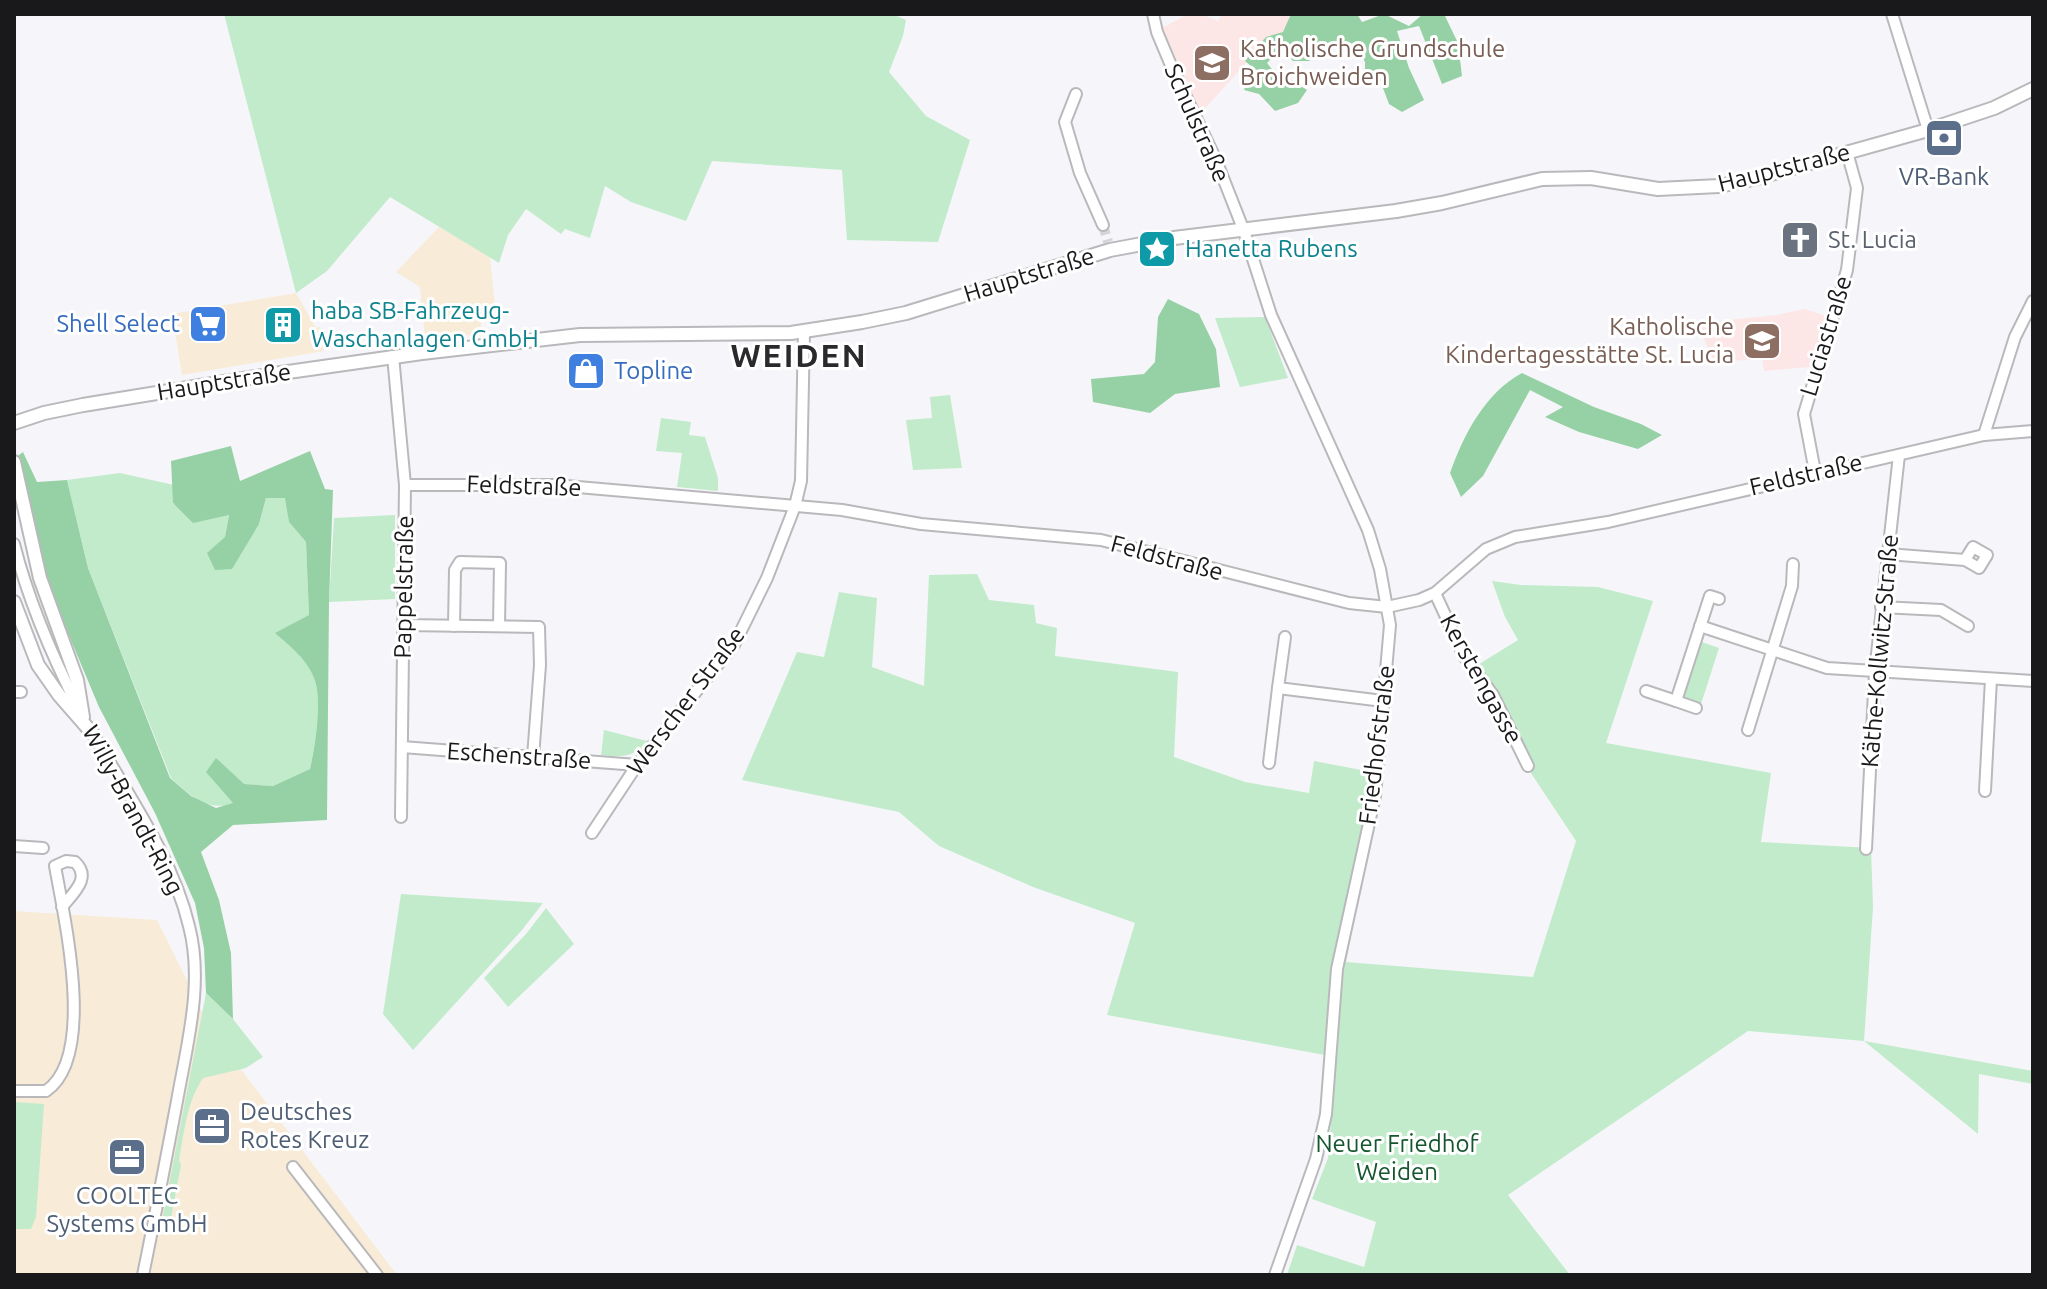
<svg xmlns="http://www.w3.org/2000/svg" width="2047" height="1289" font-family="Ubuntu,sans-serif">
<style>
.commercial{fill:#f8ebd7}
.education{fill:#fde7e6}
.green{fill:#c1ebcb}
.forest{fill:#96d1a5}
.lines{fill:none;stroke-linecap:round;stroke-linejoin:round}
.minor-tunnel{stroke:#d5d5d9;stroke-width:10;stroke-dasharray:10 5;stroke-linecap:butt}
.minor-casing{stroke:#b9b9bc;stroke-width:14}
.major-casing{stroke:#b9b9bc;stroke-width:16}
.minor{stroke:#fff;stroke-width:10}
.major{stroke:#fff;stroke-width:12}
.labels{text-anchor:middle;stroke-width:6;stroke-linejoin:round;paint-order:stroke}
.education-label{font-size:24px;fill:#785e54;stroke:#fff;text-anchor:start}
.street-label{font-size:24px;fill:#19191b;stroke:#fff}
.service-label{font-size:24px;fill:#4e5e75;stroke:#fff}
.worship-label{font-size:24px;fill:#5b616d;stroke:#fff;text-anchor:start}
.culture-label{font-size:24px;fill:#0d838f;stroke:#fff;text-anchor:start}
.shop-label{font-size:24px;fill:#366cbe;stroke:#fff;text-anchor:end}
.park-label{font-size:24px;fill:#15562e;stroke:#fff}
.district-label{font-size:32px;font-weight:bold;letter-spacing:2px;fill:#2a2a2d;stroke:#fff}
</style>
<rect width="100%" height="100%" fill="#f6f6fa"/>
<g class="commercial">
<polygon points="439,227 490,257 495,307 479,309 482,334 425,339 420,287 396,272"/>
<polygon points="296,293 316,328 320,327 324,351 182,375 172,314"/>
<polygon points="14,911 157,920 212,1031 397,1275 14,1275"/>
</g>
<g class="education">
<polygon points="1188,14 1201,14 1218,21 1222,14 1330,14 1267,40 1201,113 1162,28"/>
<polygon points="1804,309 1827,316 1810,367 1764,371 1762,359 1714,362 1697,323 1777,315"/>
</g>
<g class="green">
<polygon points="224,14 892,14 906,20 903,36 889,72 926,116 970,140 938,242 847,240 842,170 712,161 686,221 631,202 605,186 590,238 565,229 561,234 526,209 508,235 499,263 390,197 327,271 296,293"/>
<polygon points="1265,317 1288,378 1240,387 1215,318"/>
<polygon points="950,395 962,468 913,470 906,420 932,418 930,397"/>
<polygon points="661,418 691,422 689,435 705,437 718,478 718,491 677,487 682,453 656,451"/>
<path d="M120 473 174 485 173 504 229 514 225 537 259 524 266 498H286L289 522 306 542 309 615 276 633C290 646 310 662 315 681 322 705 315 745 310 769L273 786 244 784 234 804C205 811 192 797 171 778L88 568 67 480Z"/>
<polygon points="395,515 395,599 329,602 334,518"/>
<polygon points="977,574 989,600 1034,605 1036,623 1057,628 1055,656 1178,672 1174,757 1245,782 1309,793 1314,761 1382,774 1346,962 1533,977 1576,841 1513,746 1492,702 1468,671 1518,640 1505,617 1492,581 1521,585 1598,587 1653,601 1606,743 1771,773 1761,842 1871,848 1873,907 1864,1041 2033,1071 2033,1084 1979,1074 1978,1134 1864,1041 1748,1031 1508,1195 1570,1275 1287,1275 1297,1245 1364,1267 1376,1222 1312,1199 1328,1158 1336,1057 1107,1015 1135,923 1033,887 939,846 899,812 742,780 797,652 824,657 839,592 877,598 872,667 924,686 929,575"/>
<polygon points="1699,641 1719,648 1701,704 1685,699 1682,693"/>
<path d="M604 730 647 741C634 758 621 757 601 755Z"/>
<polygon points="401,894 543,903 522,930 413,1050 383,1014"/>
<polygon points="546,908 574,944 508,1007 484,978 526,934"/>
<path d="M206 993 233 1019 263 1057 246 1068 203 1078C187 1101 184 1133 179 1160L181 1165 170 1223 162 1221Z"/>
<polygon points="14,1102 44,1104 36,1217 31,1229 14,1229"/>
</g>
<g class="forest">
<path d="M1291 14H1357L1362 22 1384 14 1409 26 1423 14H1444L1458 43 1462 76 1442 84 1419 26 1397 31 1409 68 1424 100 1402 112 1389 104 1378 75 1365 69V62L1356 45C1333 36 1325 46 1309 61H1293L1281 48 1267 63 1280 79 1292 80 1307 90 1298 103 1275 111 1259 94 1244 90 1252 67 1245 61 1266 37 1283 32Z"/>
<polygon points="1168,299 1199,314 1216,349 1220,387 1175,394 1150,413 1093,402 1091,379 1144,374 1155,362 1158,317"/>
<path d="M1522 373 1594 407 1641 424 1662 435 1638 449 1579 432 1545 417 1563 407 1530 390 1483 476 1461 497 1450 473C1464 434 1485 393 1522 373Z"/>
<path d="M231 446 240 481 310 451 325 489 333 490 329 602 327 820 233 825 201 852 219 900 231 953 233 1019 206 993 204 948 195 903 155 813 99 707 49 588 19 455 23 452 37 482 67 480 88 568 170 778 191 796 216 808 233 803 206 772 216 758 244 784 273 786 310 769C315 747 322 703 315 681 309 661 290 646 275 633L309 615 306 542 289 522 285 498H266L259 524 232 569 215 570 207 553 225 537 229 515 193 523 173 503 171 461Z"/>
</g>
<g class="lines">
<polyline class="minor-tunnel" points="1103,225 1108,242"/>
<g class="minor-casing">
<g id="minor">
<polyline points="1153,14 1157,32 1170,63 1216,160 1244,231 1271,315 1368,530 1380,569 1390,625 1375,796 1337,969 1326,1114 1316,1159 1275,1275"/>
<polyline points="1892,14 1928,130"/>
<polyline points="1076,94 1065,122 1080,173 1103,225"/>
<polyline points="393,356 405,485 401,817"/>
<polyline points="1984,435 2015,337 2033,301"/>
<polyline points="1815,472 1804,414 1847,270 1857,188 1847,152"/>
<polyline points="405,485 555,485 842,510 921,524 1101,540 1349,603 1387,607 1419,600 1435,593 1486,549 1515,537 1608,522 1984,435 2033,431"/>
<path d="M14 544C29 603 52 656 79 709"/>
<polyline points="1887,554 1965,560 1979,568 1987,555 1973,547 1965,560"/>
<polyline points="1435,593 1464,656 1493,695 1528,766"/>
<polyline points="1881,607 1941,610 1968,626"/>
<polyline points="403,625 539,627 540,665 533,757"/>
<polyline points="454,626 455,570 460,562 500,563 499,626"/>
<polyline points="1700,626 1827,668 2033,681"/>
<polyline points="1285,637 1278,688 1383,701"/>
<polyline points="1646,691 1676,701 1710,596 1719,599"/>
<polyline points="14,692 21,692"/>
<polyline points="1676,701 1696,708"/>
<path d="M91 730C126 793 172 855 189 926 204 983 187 1044 177 1101 166 1159 155 1217 143 1275"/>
<polyline points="1748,730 1792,586 1793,564"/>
<polyline points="402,747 637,765"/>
<polyline points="1269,763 1278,688"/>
<polyline points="1985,791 1991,679"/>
<polyline points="592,833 637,765 735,643 767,578 795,506 801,481 804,331"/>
<polyline points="14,846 43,848"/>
<polyline points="1866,849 1875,672 1899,455"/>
<path d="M14 1091H46C97 1057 64 917 55 866L66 861 75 862C92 878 73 893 62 907"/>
<polyline points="293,1167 377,1275"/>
</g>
</g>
<g class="major-casing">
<g id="major">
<polyline points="14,423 44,413 83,405 274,374 422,353 580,335 791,333 862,322 906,313 1110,250 1174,238 1396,211 1442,203 1542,179 1591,178 1658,189 1719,186 1753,179 1928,130 1994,108 2033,89"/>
<polyline points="14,462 40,578 77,680 83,717"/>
<polyline points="14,602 38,665 59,695 93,734"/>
</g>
</g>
<use href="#minor" class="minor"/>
<use href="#major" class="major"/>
</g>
<defs>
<g id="school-square" transform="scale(2)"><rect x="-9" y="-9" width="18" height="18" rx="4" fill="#8d6e63" stroke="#fff"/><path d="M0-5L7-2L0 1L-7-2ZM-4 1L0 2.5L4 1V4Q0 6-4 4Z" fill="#fff"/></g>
<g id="bank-square" transform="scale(2)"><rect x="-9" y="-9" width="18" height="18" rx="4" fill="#5c6f8a" stroke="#fff"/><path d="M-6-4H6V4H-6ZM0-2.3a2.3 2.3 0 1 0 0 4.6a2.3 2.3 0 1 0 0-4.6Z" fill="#fff"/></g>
<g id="church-square" transform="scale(2)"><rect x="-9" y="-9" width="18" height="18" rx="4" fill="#6b7280" stroke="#fff"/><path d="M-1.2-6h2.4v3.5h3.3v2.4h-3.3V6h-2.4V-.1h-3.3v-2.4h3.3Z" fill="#fff"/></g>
<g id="sight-square" transform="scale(2)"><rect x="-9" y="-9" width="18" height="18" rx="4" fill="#0f9aa8" stroke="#fff"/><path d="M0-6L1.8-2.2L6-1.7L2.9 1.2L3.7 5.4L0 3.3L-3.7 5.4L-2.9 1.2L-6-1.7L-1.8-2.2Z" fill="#fff"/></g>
<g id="supermarket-square" transform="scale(2)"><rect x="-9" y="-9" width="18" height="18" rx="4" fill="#3f7fe0" stroke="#fff"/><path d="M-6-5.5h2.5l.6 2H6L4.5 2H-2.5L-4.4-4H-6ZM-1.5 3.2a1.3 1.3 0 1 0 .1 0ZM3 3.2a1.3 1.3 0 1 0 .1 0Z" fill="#fff"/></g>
<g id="building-square" transform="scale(2)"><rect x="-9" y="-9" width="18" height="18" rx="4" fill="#0f9aa8" stroke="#fff"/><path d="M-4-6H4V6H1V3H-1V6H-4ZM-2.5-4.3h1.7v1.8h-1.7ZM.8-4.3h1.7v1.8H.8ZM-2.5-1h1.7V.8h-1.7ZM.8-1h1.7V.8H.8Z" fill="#fff"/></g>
<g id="shop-square" transform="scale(2)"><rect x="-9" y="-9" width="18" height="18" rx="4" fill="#3f7fe0" stroke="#fff"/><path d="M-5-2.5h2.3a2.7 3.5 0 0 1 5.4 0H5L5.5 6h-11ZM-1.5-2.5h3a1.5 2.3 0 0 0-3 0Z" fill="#fff"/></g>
<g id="office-square" transform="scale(2)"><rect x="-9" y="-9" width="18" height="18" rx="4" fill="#5c6f8a" stroke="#fff"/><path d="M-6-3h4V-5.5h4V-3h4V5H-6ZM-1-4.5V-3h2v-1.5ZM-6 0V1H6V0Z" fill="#fff"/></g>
</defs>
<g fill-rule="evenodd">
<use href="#school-square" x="1212" y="63"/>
<use href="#bank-square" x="1944" y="138"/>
<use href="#church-square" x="1800" y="240"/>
<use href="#sight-square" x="1157" y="249"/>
<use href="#supermarket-square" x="208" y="324"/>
<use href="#building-square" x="283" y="325"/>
<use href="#school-square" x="1762" y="341"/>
<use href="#shop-square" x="586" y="371"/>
<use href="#office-square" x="212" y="1126"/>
<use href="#office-square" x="127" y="1157"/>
</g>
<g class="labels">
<g class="education-label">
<text x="1240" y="57">Katholische Grundschule<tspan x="1240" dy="28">Broichweiden</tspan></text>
<text x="1734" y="335" text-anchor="end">Katholische<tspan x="1734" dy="28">Kindertagesstätte St. Lucia</tspan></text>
</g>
<g class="street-label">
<text transform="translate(1197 123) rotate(66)" y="8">Schulstraße</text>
<text transform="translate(1784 168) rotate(-14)" y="8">Hauptstraße</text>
<text transform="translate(1029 275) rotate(-17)" y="8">Hauptstraße</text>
<text transform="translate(1826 336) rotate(-73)" y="8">Luciastraße</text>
<text transform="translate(224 382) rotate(-9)" y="8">Hauptstraße</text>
<text transform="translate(1806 475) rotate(-13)" y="8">Feldstraße</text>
<text transform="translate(524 486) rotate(2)" y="8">Feldstraße</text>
<text transform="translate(1167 558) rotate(15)" y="8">Feldstraße</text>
<text transform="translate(404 587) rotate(-89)" y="8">Pappelstraße</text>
<text transform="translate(1880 651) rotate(-85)" y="8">Käthe-Kollwitz-Straße</text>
<text transform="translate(1481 679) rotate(61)" y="8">Kerstengasse</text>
<text transform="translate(686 701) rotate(-53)" y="8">Werscher Straße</text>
<text transform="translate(1377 745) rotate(-83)" y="8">Friedhofstraße</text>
<text transform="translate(519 756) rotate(4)" y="8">Eschenstraße</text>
<text transform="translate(133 810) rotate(62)" y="8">Willy-Brandt-Ring</text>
</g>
<g class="service-label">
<text x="1944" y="185">VR-Bank</text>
<text x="240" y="1120" text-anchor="start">Deutsches<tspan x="240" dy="28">Rotes Kreuz</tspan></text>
<text x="127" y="1204">COOLTEC<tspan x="127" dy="28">Systems GmbH</tspan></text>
</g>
<g class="worship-label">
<text x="1828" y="248">St. Lucia</text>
</g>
<g class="culture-label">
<text x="1185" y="257">Hanetta Rubens</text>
<text x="311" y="319">haba SB-Fahrzeug-<tspan x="311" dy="28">Waschanlagen GmbH</tspan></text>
</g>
<g class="shop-label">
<text x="180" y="332">Shell Select</text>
<text x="614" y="379" text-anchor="start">Topline</text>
</g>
<g class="park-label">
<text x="1397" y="1152">Neuer Friedhof<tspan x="1397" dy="28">Weiden</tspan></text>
</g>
<g class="district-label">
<text x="799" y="367">WEIDEN</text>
</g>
</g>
<rect width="2047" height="1289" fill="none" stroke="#19191b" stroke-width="32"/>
</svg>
